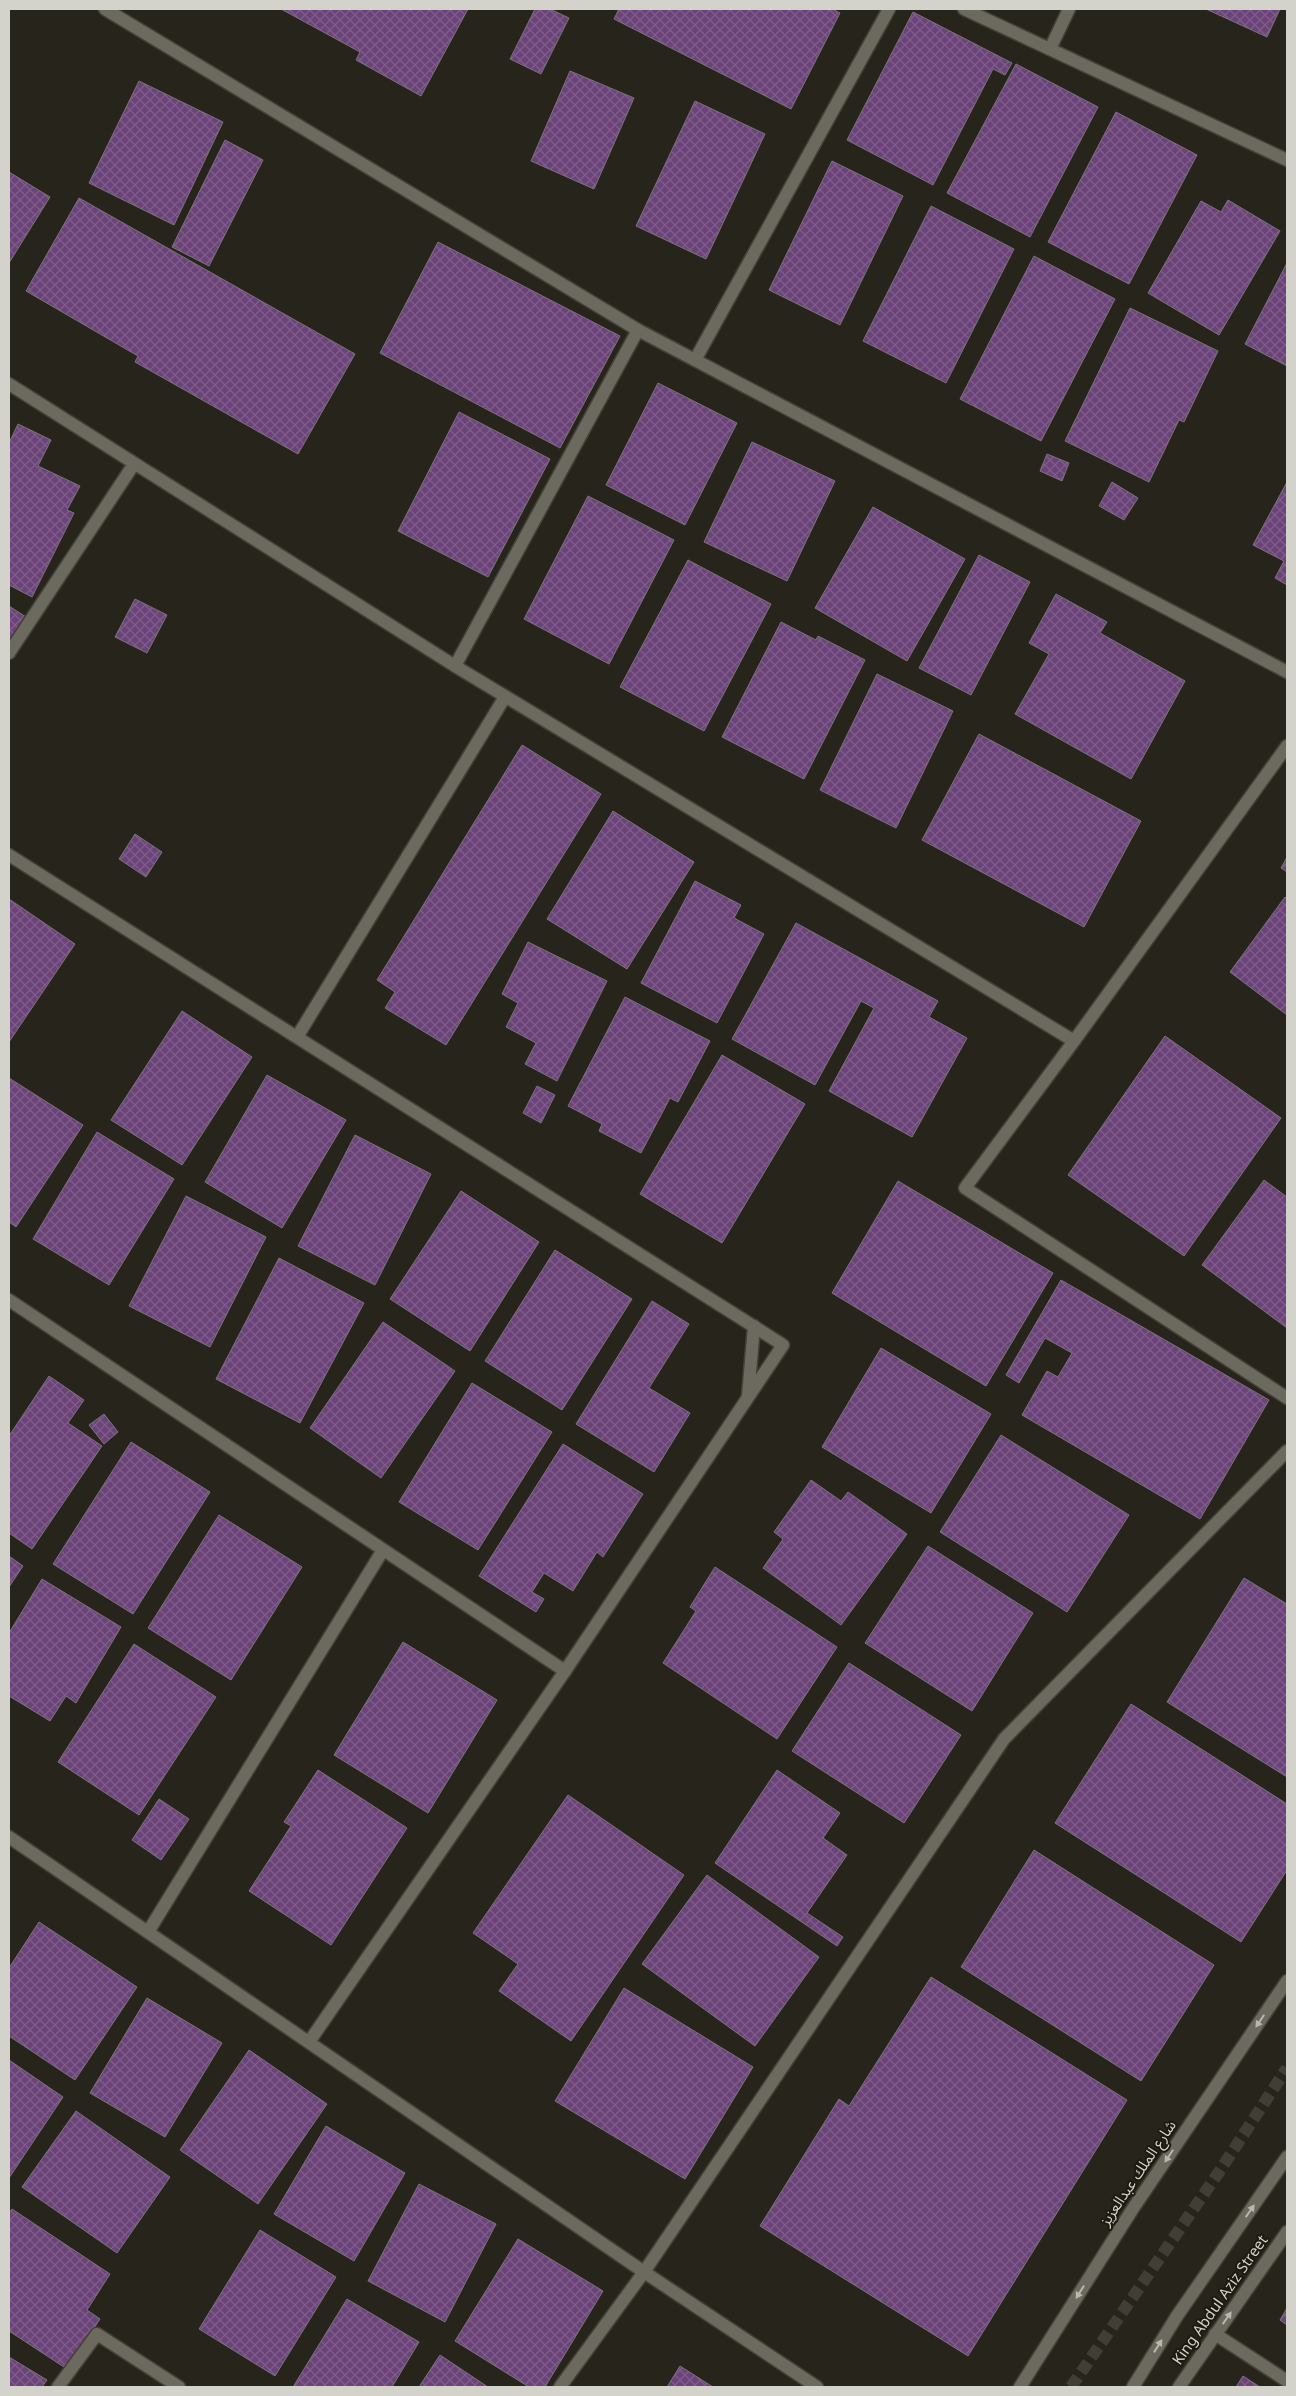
<svg xmlns="http://www.w3.org/2000/svg" width="1296" height="2396" font-family="'Noto Sans','Noto Sans Arabic',sans-serif">
<style>
.building{fill:url(#building-cross-hatch);stroke:#7a727c}
.lines{fill:none;stroke-linecap:round;stroke-linejoin:round}
.minor-tunnel{stroke:#413f35;stroke-width:12;stroke-dasharray:12 6;stroke-linecap:butt}
.minor-casing{stroke:#434138;stroke-width:15}
.minor{stroke:#6c6a5e;stroke-width:12}
.oneway{fill:#b9b8b0}
.labels{text-anchor:middle;stroke-width:4;stroke-linejoin:round;paint-order:stroke}
.street-label{font-size:15px;fill:#d3d2cb;stroke:#1d1b11}
</style>
<defs>
<pattern id="building-cross-hatch" width="8" height="8" patternUnits="userSpaceOnUse" patternTransform="scale(1.25)"><rect width="8" height="8" fill="#6b4379"/><path d="M0 0l8 8M0 8l8-8" fill="none" stroke="#7f5d8b"/></pattern>
</defs>
<rect width="100%" height="100%" fill="#27251b"/>
<g class="building">
<polygon points="281,9 468,9 421,96 356,60 360,52"/>
<polygon points="535,9 550,9 569,18 541,74 510,59"/>
<polygon points="619,9 832,9 840,13 791,109 614,19"/>
<polygon points="1206,9 1280,9 1267,37"/>
<polygon points="913,12 1012,63 1005,75 993,69 933,185 847,140"/>
<polygon points="1016,64 1098,107 1030,237 947,193"/>
<polygon points="570,71 634,98 594,189 531,161"/>
<polygon points="139,81 223,122 174,225 89,183"/>
<polygon points="695,101 765,134 706,259 636,226"/>
<polygon points="1116,112 1197,155 1129,284 1048,242"/>
<polygon points="225,140 263,160 209,266 172,247"/>
<polygon points="832,161 903,196 840,325 769,290"/>
<polygon points="9,172 50,197 9,263"/>
<polygon points="79,198 355,354 298,454 135,362 138,356 26,291"/>
<polygon points="1228,200 1280,231 1219,335 1148,293 1201,201 1221,212"/>
<polygon points="931,206 1014,249 946,383 863,341"/>
<polygon points="438,242 620,336 560,448 380,353"/>
<polygon points="1034,256 1115,299 1041,441 960,399"/>
<polygon points="1287,263 1287,366 1245,344"/>
<polygon points="1130,308 1218,351 1184,422 1179,420 1149,482 1065,441"/>
<polygon points="658,383 737,423 685,525 606,485"/>
<polygon points="459,412 550,459 488,577 398,531"/>
<polygon points="18,424 51,440 38,466 80,486 67,510 74,513 32,597 9,585 9,443"/>
<polygon points="752,442 835,481 787,581 704,542"/>
<polygon points="1047,454 1069,463 1062,481 1040,471"/>
<polygon points="1112,482 1138,498 1124,520 1099,506"/>
<polygon points="1287,482 1287,585 1275,578 1284,561 1253,545"/>
<polygon points="588,496 674,540 609,664 524,619"/>
<polygon points="873,507 965,559 907,661 815,608"/>
<polygon points="979,555 1030,582 971,695 919,668"/>
<polygon points="688,560 771,604 704,731 620,687"/>
<polygon points="1056,594 1107,622 1100,633 1185,681 1131,779 1015,714 1049,654 1029,643"/>
<polygon points="135,599 167,615 147,653 115,637"/>
<polygon points="9,606 26,617 9,643"/>
<polygon points="781,622 816,640 818,636 865,660 804,779 722,737"/>
<polygon points="877,674 953,711 896,828 820,790"/>
<polygon points="979,734 1141,821 1084,927 922,840"/>
<polygon points="522,745 601,794 446,1045 385,1008 395,992 377,980"/>
<polygon points="613,811 694,862 627,969 547,919"/>
<polygon points="135,834 162,852 146,877 119,859"/>
<polygon points="1287,857 1287,872 1281,868"/>
<polygon points="695,881 741,905 734,918 764,934 717,1023 641,983"/>
<polygon points="1285,897 1287,899 1287,1015 1230,972"/>
<polygon points="9,899 75,944 9,1042"/>
<polygon points="796,923 938,1001 929,1017 967,1038 912,1137 829,1091 874,1008 861,1001 815,1085 732,1039"/>
<polygon points="528,942 607,981 557,1081 525,1064 536,1043 506,1027 518,1003 502,994"/>
<polygon points="625,997 710,1041 678,1102 670,1098 641,1153 599,1131 602,1124 568,1106"/>
<polygon points="182,1011 252,1057 182,1165 111,1120"/>
<polygon points="1165,1036 1281,1118 1184,1256 1068,1175"/>
<polygon points="722,1055 805,1104 722,1243 640,1194"/>
<polygon points="267,1075 346,1120 282,1228 205,1182"/>
<polygon points="9,1078 83,1125 16,1227 9,1222"/>
<polygon points="537,1086 555,1095 541,1123 523,1113"/>
<polygon points="97,1132 174,1179 109,1285 33,1239"/>
<polygon points="355,1135 431,1174 375,1285 298,1246"/>
<polygon points="1264,1180 1287,1197 1287,1328 1202,1265"/>
<polygon points="898,1181 1053,1273 986,1386 832,1293"/>
<polygon points="461,1191 539,1242 470,1351 390,1299"/>
<polygon points="186,1196 266,1237 210,1347 129,1306"/>
<polygon points="555,1250 632,1299 562,1410 485,1361"/>
<polygon points="279,1258 364,1303 300,1423 216,1379"/>
<polygon points="1061,1280 1269,1400 1200,1519 1022,1415 1047,1371 1058,1377 1072,1353 1045,1338 1019,1383 1006,1375"/>
<polygon points="652,1301 689,1324 649,1388 690,1413 654,1472 576,1424"/>
<polygon points="383,1322 455,1371 381,1478 310,1428"/>
<polygon points="881,1348 991,1414 931,1513 822,1447"/>
<polygon points="49,1376 84,1400 68,1423 102,1446 32,1549 9,1533 9,1436"/>
<polygon points="472,1383 552,1432 478,1550 399,1502"/>
<polygon points="104,1414 118,1432 104,1444 89,1425"/>
<polygon points="1001,1435 1129,1515 1067,1612 940,1532"/>
<polygon points="131,1442 210,1492 133,1614 53,1564"/>
<polygon points="563,1444 643,1494 603,1557 597,1552 573,1591 544,1573 532,1592 544,1599 536,1612 479,1576"/>
<polygon points="811,1480 841,1501 848,1492 907,1534 841,1625 763,1568 783,1539 774,1532"/>
<polygon points="219,1515 302,1567 231,1680 148,1628"/>
<polygon points="928,1546 1033,1613 972,1711 865,1643"/>
<polygon points="9,1556 23,1566 9,1587"/>
<polygon points="715,1567 837,1647 777,1739 663,1663 696,1611 690,1607"/>
<polygon points="1244,1578 1287,1604 1287,1777 1167,1702"/>
<polygon points="42,1579 121,1627 76,1703 66,1696 50,1721 9,1696 9,1633"/>
<polygon points="403,1642 497,1700 428,1813 334,1755"/>
<polygon points="134,1644 216,1697 139,1815 58,1762"/>
<polygon points="849,1663 961,1735 904,1823 792,1751"/>
<polygon points="1131,1704 1287,1804 1287,1870 1241,1942 1055,1823"/>
<polygon points="318,1770 407,1828 331,1945 249,1891 291,1826 284,1822"/>
<polygon points="777,1770 840,1813 823,1838 847,1855 807,1913 843,1937 837,1946 715,1863"/>
<polygon points="568,1795 684,1875 571,2041 499,1991 518,1964 473,1933"/>
<polygon points="159,1799 189,1819 161,1860 132,1840"/>
<polygon points="1034,1850 1214,1965 1141,2081 961,1967"/>
<polygon points="707,1875 819,1957 755,2046 642,1964"/>
<polygon points="39,1922 137,1987 75,2080 9,2036 9,1968"/>
<polygon points="931,1977 1127,2100 968,2356 760,2226 839,2099 849,2106"/>
<polygon points="624,1988 753,2067 685,2179 555,2101"/>
<polygon points="147,1998 222,2043 165,2137 90,2093"/>
<polygon points="249,2050 327,2104 258,2204 180,2150"/>
<polygon points="9,2060 63,2097 9,2178"/>
<polygon points="76,2111 170,2177 117,2253 22,2187"/>
<polygon points="326,2126 405,2173 354,2261 274,2214"/>
<polygon points="419,2184 496,2224 445,2322 368,2281"/>
<polygon points="12,2209 110,2274 87,2310 100,2319 67,2369 9,2331 9,2213"/>
<polygon points="260,2230 336,2277 275,2376 199,2329"/>
<polygon points="518,2239 603,2291 545,2387 529,2387 455,2341"/>
<polygon points="347,2299 419,2342 392,2387 293,2387"/>
<polygon points="1287,2308 1287,2325 1280,2320"/>
<polygon points="440,2355 488,2387 419,2387"/>
<polygon points="9,2357 47,2380 42,2387 9,2387"/>
<polygon points="680,2366 713,2387 667,2387"/>
<polygon points="1243,2376 1260,2387 1236,2387"/>
</g>
<g class="lines">
<polyline class="minor-tunnel" points="1071,2387 1219,2172 1287,2068"/>
<g class="minor-casing">
<g id="minor">
<polyline points="105,9 638,330 1287,672"/>
<polyline points="964,9 1287,160"/>
<polyline points="1050,49 1069,9"/>
<polyline points="695,360 889,9"/>
<polyline points="9,384 455,666 1074,1041"/>
<polyline points="9,653 134,464"/>
<polyline points="455,666 638,330"/>
<polyline points="1287,746 1074,1041 965,1188 1287,1398"/>
<polyline points="9,855 783,1345 565,1671 309,2042"/>
<polyline points="297,1037 505,697"/>
<polyline points="9,1300 565,1671"/>
<polyline points="748,1396 754,1326"/>
<polyline points="9,1837 644,2272 817,2387"/>
<polyline points="148,1932 383,1550"/>
<polyline points="1215,2334 1287,2381"/>
<polyline points="58,2387 97,2334 179,2387"/>
<polyline points="560,2387 644,2272 1004,1739 1287,1451"/>
<polyline points="1020,2387 1132,2210 1287,1981"/>
<polyline points="1133,2387 1177,2316 1287,2157"/>
<polyline points="1179,2387 1287,2232"/>
</g>
</g>
<use href="#minor" class="minor"/>
</g>
<defs><path id="oneway-solid" d="M-6-.8H1V-3.2L6.5 0L1 3.2V.8H-6Z" transform="scale(1.25)"/></defs>
<g class="oneway">
<use href="#oneway-solid" transform="translate(1260 2021) rotate(124)"/>
<use href="#oneway-solid" transform="translate(1169 2156) rotate(124)"/>
<use href="#oneway-solid" transform="translate(1250 2211) rotate(-55)"/>
<use href="#oneway-solid" transform="translate(1080 2292) rotate(122)"/>
<use href="#oneway-solid" transform="translate(1227 2318) rotate(-55)"/>
<use href="#oneway-solid" transform="translate(1158 2346) rotate(-58)"/>
</g>
<g class="labels">
<g class="street-label">
<text transform="translate(1138 2173) rotate(-56)" y="5">شارع الملك عبدالعزيز</text>
<text transform="translate(1220 2300) rotate(-55)" y="5">King Abdul Aziz Street</text>
</g>
</g>
<rect width="1296" height="2396" fill="none" stroke="#d3d2cb" stroke-width="20"/>
</svg>
